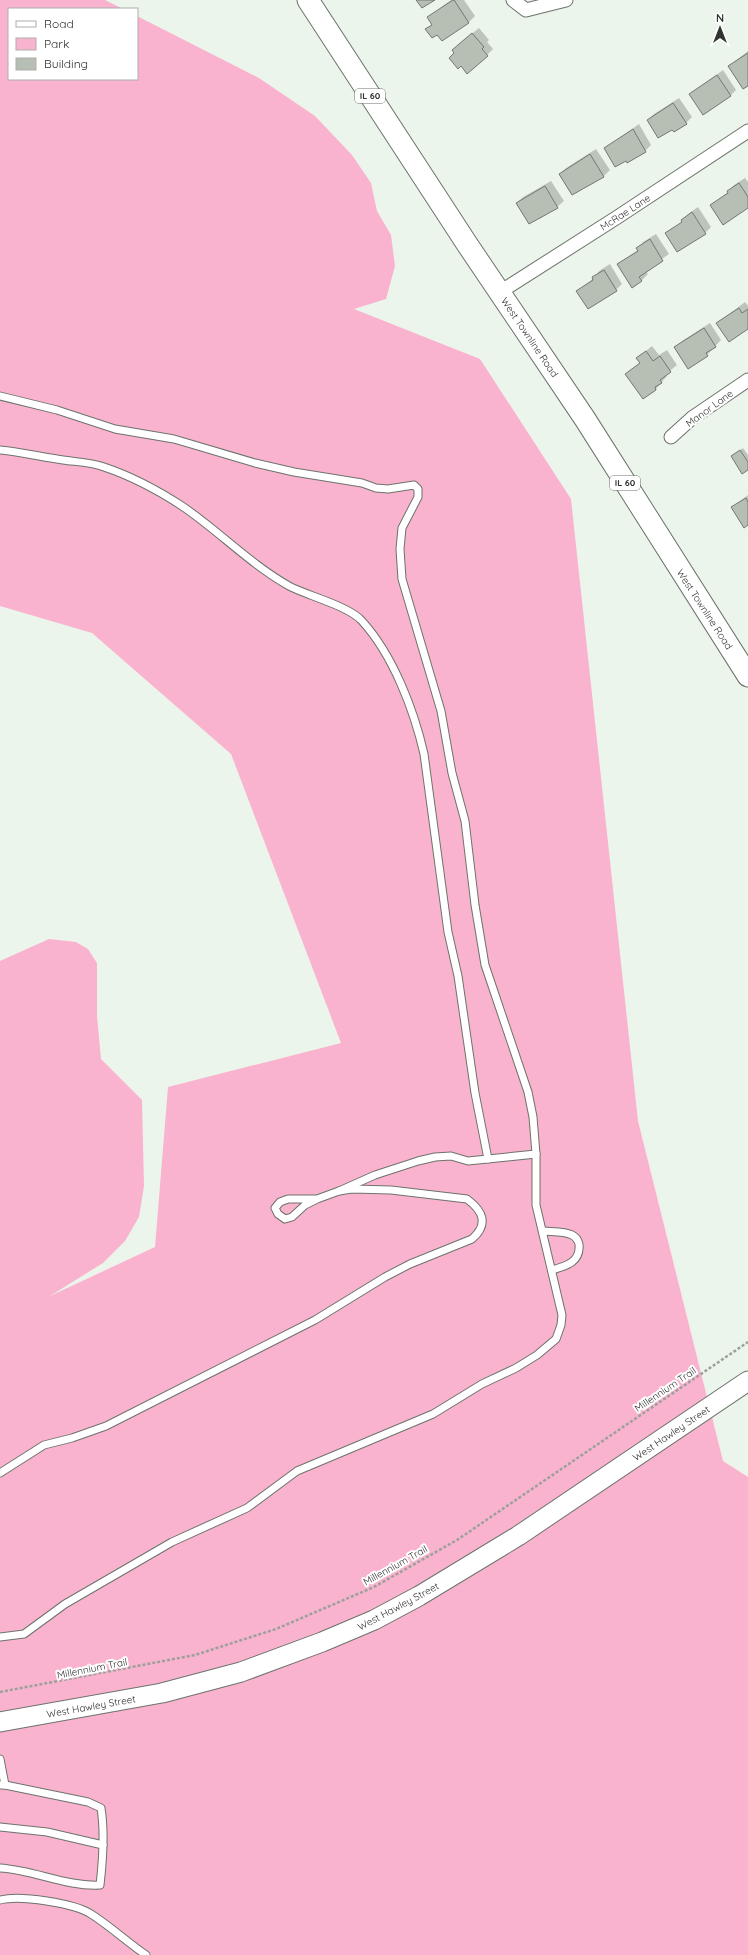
<svg xmlns="http://www.w3.org/2000/svg" width="748" height="1955" font-family="Quicksand,sans-serif">
<style>
.green{fill:#fab3ce}
.shadow{fill:#0003}
.building{fill:#b7bfb5;stroke:#717970}
.lines{fill:none;stroke-linecap:round;stroke-linejoin:round}
.lane-casing{stroke:#6c736a;stroke-width:9}
.street-casing{stroke:#6c736a;stroke-width:15}
.secondary-casing{stroke:#6c736a;stroke-width:21}
.primary-casing{stroke:#6c736a;stroke-width:23}
.path{stroke:#9ba19a;stroke-width:2.5;stroke-dasharray:3 2;stroke-linecap:butt}
.lane{stroke:#fff;stroke-width:7}
.street{stroke:#fff;stroke-width:13}
.secondary{stroke:#fff;stroke-width:19}
.primary{stroke:#fff;stroke-width:21}
.labels{text-anchor:middle;stroke-width:4;stroke-linejoin:round;paint-order:stroke}
.shield{fill:#fff;stroke:#6e706d;stroke-width:1}
.shield-label{font-size:9px;font-weight:bold;fill:#30332f}
.street-label{font-size:10px;fill:#30332f;stroke:#fff}
</style>
<rect width="100%" height="100%" fill="#ecf5eb"/>
<polygon class="green" points="0,0 105,0 123,9 9,9 9,79 137,79 137,16 259,78 315,116 352,155 371,183 377,211 391,235 395,266 386,299 354,309 480,359 571,499 638,1121 723,1461 748,1477 748,1955 0,1955 0,961 49,939 76,942 88,949 97,963 97,1016 101,1059 142,1100 144,1186 139,1217 125,1241 103,1263 50,1296 155,1247 168,1087 341,1043 231,754 92,633 0,606"/>
<g class="shadow">
<polygon points="451,0 464,0 475,16 469,22 442,40 438,33 427,29 432,24 428,17"/>
<polygon points="479,28 489,40 487,42 493,49 487,55 461,65 455,53 459,44"/>
<polygon points="748,51 748,84 729,66"/>
<polygon points="723,70 736,90 730,96 690,94"/>
<polygon points="679,98 692,117 686,123 648,120 654,114"/>
<polygon points="639,124 651,145 645,151 628,161 605,149"/>
<polygon points="596,149 610,170 604,176 572,193 560,174 566,168"/>
<polygon points="745,178 748,182 748,207 711,205 728,192 734,185"/>
<polygon points="551,181 564,201 557,207 539,219 517,203 523,197"/>
<polygon points="698,207 711,227 705,233 667,233 683,221 688,214"/>
<polygon points="656,234 669,254 645,271 648,274 642,280 618,264 638,250 643,242"/>
<polygon points="610,264 622,284 616,290 577,291 594,278 599,271"/>
<polygon points="745,302 748,306 748,328 717,323"/>
<polygon points="710,323 721,340 707,355 676,347 682,341"/>
<polygon points="652,346 659,355 667,350 677,365 666,374 667,376 656,389 643,398 626,374 641,362 637,358"/>
<polygon points="743,448 748,455 748,469 732,456"/>
<polygon points="748,495 748,524 732,507"/>
</g>
<g class="building">
<polygon points="416,0 435,0 422,8"/>
<polygon points="453,0 454,0 469,23 442,41 437,35 432,38 425,29 432,25 427,17"/>
<polygon points="472,33 484,47 482,49 488,56 467,74 461,66 458,69 449,58 454,53 452,50"/>
<polygon points="748,53 748,86 743,89 728,66"/>
<polygon points="717,75 731,96 703,115 689,94"/>
<polygon points="673,103 687,124 674,132 672,130 658,138 647,120"/>
<polygon points="633,129 646,152 627,163 626,161 615,167 604,148"/>
<polygon points="590,154 604,177 572,195 559,174"/>
<polygon points="739,183 748,197 748,208 723,225 710,205 728,193 727,191"/>
<polygon points="545,186 558,208 529,224 516,203"/>
<polygon points="692,212 706,234 677,252 665,233 682,222 681,220"/>
<polygon points="650,239 663,261 639,277 642,281 632,288 617,264 638,251 636,248"/>
<polygon points="604,270 617,291 588,309 576,291 593,280 592,277"/>
<polygon points="739,308 742,313 748,309 748,329 729,342 716,323"/>
<polygon points="704,328 716,347 706,353 708,356 688,369 674,347"/>
<polygon points="646,351 653,361 660,356 671,372 660,380 662,383 655,387 656,390 643,399 625,374 640,363 636,358"/>
<polygon points="740,450 748,462 748,470 742,474 731,456"/>
<polygon points="746,498 748,502 748,525 744,528 731,507"/>
</g>
<g class="lines">
<g class="lane-casing">
<g id="lane">
<polyline points="0,396 57,410 115,429 174,439 255,463 294,472 362,483 376,488 388,489 414,485 418,489 418,497 402,528 400,549 402,579 441,711 452,773 465,821 475,905 485,965 528,1092 533,1117 536,1154 468,1161 451,1156 435,1157 418,1161 375,1175 339,1191"/>
<path d="M0 450C21 452 42 457 63 460 77 462 90 462 104 467 131 476 159 491 182 506 219 531 250 564 289 586 308 596 349 606 362 621 393 655 414 710 424 754L448 932 458 976 475 1093 488 1159"/>
<path d="M543 1231C551 1232 564 1231 572 1235 576 1237 578 1240 579 1244 581 1262 566 1266 552 1270"/>
<path d="M0 1473 44 1445 72 1438 106 1426 315 1320 385 1277 410 1264 472 1239C489 1224 483 1211 467 1199L391 1190 352 1189 339 1191 317 1199 305 1205 292 1217 285 1219 278 1214 275 1208 280 1202 288 1199H317"/>
<polyline points="0,1637 24,1634 65,1604 172,1542 247,1508 297,1471 433,1414 482,1384 516,1368 537,1355 556,1339 561,1325 562,1315 536,1205 536,1154"/>
<polyline points="0,1759 5,1785"/>
<path d="M0 1785H5L88 1802 101 1808C105 1833 103 1859 100 1885 67 1887 34 1870 0 1868"/>
<polyline points="0,1827 47,1832 103,1845"/>
<path d="M0 1900C20 1895 74 1903 91 1914 110 1926 127 1942 146 1955"/>
</g>
</g>
<g class="street-casing">
<g id="street">
<polyline points="513,0 526,10 566,0"/>
<polyline points="500,292 616,218 748,131"/>
<polyline points="671,437 692,418 748,380"/>
</g>
</g>
<g class="secondary-casing">
<polyline id="secondary" points="0,1722 162,1693 241,1672 322,1642 374,1620 419,1596 518,1536 748,1381"/>
</g>
<g class="primary-casing">
<polyline id="primary" points="308,0 467,244 585,419 748,676"/>
</g>
<polyline class="path" points="0,1692 195,1655 276,1629 374,1587 457,1540 748,1342"/>
<use href="#lane" class="lane"/>
<use href="#street" class="street"/>
<use href="#secondary" class="secondary"/>
<use href="#primary" class="primary"/>
</g>
<g class="labels">
<g class="shield">
<rect x="355" y="89" width="30" height="14" rx="3"/>
<rect x="610" y="476" width="30" height="14" rx="3"/>
</g>
<g class="shield-label">
<text x="370" y="99">IL 60</text>
<text x="625" y="486">IL 60</text>
</g>
<g class="street-label">
<text transform="translate(625 212) rotate(-33)" y="4">McRae Lane</text>
<text transform="translate(530 337) rotate(56)" y="4">West Townline Road</text>
<text transform="translate(709 408) rotate(-36)" y="4">Manor Lane</text>
<text transform="translate(705 609) rotate(57)" y="4">West Townline Road</text>
<text transform="translate(665 1389) rotate(-34)" y="4">Millennium Trail</text>
<text transform="translate(671 1433) rotate(-34)" y="4">West Hawley Street</text>
<text transform="translate(395 1565) rotate(-29)" y="4">Millennium Trail</text>
<text transform="translate(398 1606) rotate(-28)" y="4">West Hawley Street</text>
<text transform="translate(92 1668) rotate(-11)" y="4">Millennium Trail</text>
<text transform="translate(91 1706) rotate(-10)" y="4">West Hawley Street</text>
</g>
</g>
<rect x="8" y="8" width="130" height="72" fill="#ffffff" stroke="#acadac"/>
<rect x="16" y="21" width="20" height="6" fill="#ffffff" stroke="#acadac"/>
<text x="44" y="28" font-size="12" fill="#30332f">Road</text>
<rect x="16" y="38" width="20" height="12" fill="#fab3ce" stroke="#acadac"/>
<text x="44" y="48" font-size="12" fill="#30332f">Park</text>
<rect x="16" y="58" width="20" height="12" fill="#b7bfb5" stroke="#acadac"/>
<text x="44" y="68" font-size="12" fill="#30332f">Building</text>
<g transform="translate(720 28)" stroke="#ffffff" stroke-width="3" paint-order="stroke">
<path d="M0-3L7 15L0 10L-7 15Z" fill="#30332f"/>
<text y="-6" font-size="11" font-weight="bold" text-anchor="middle" fill="#30332f">N</text>
</g>
</svg>
